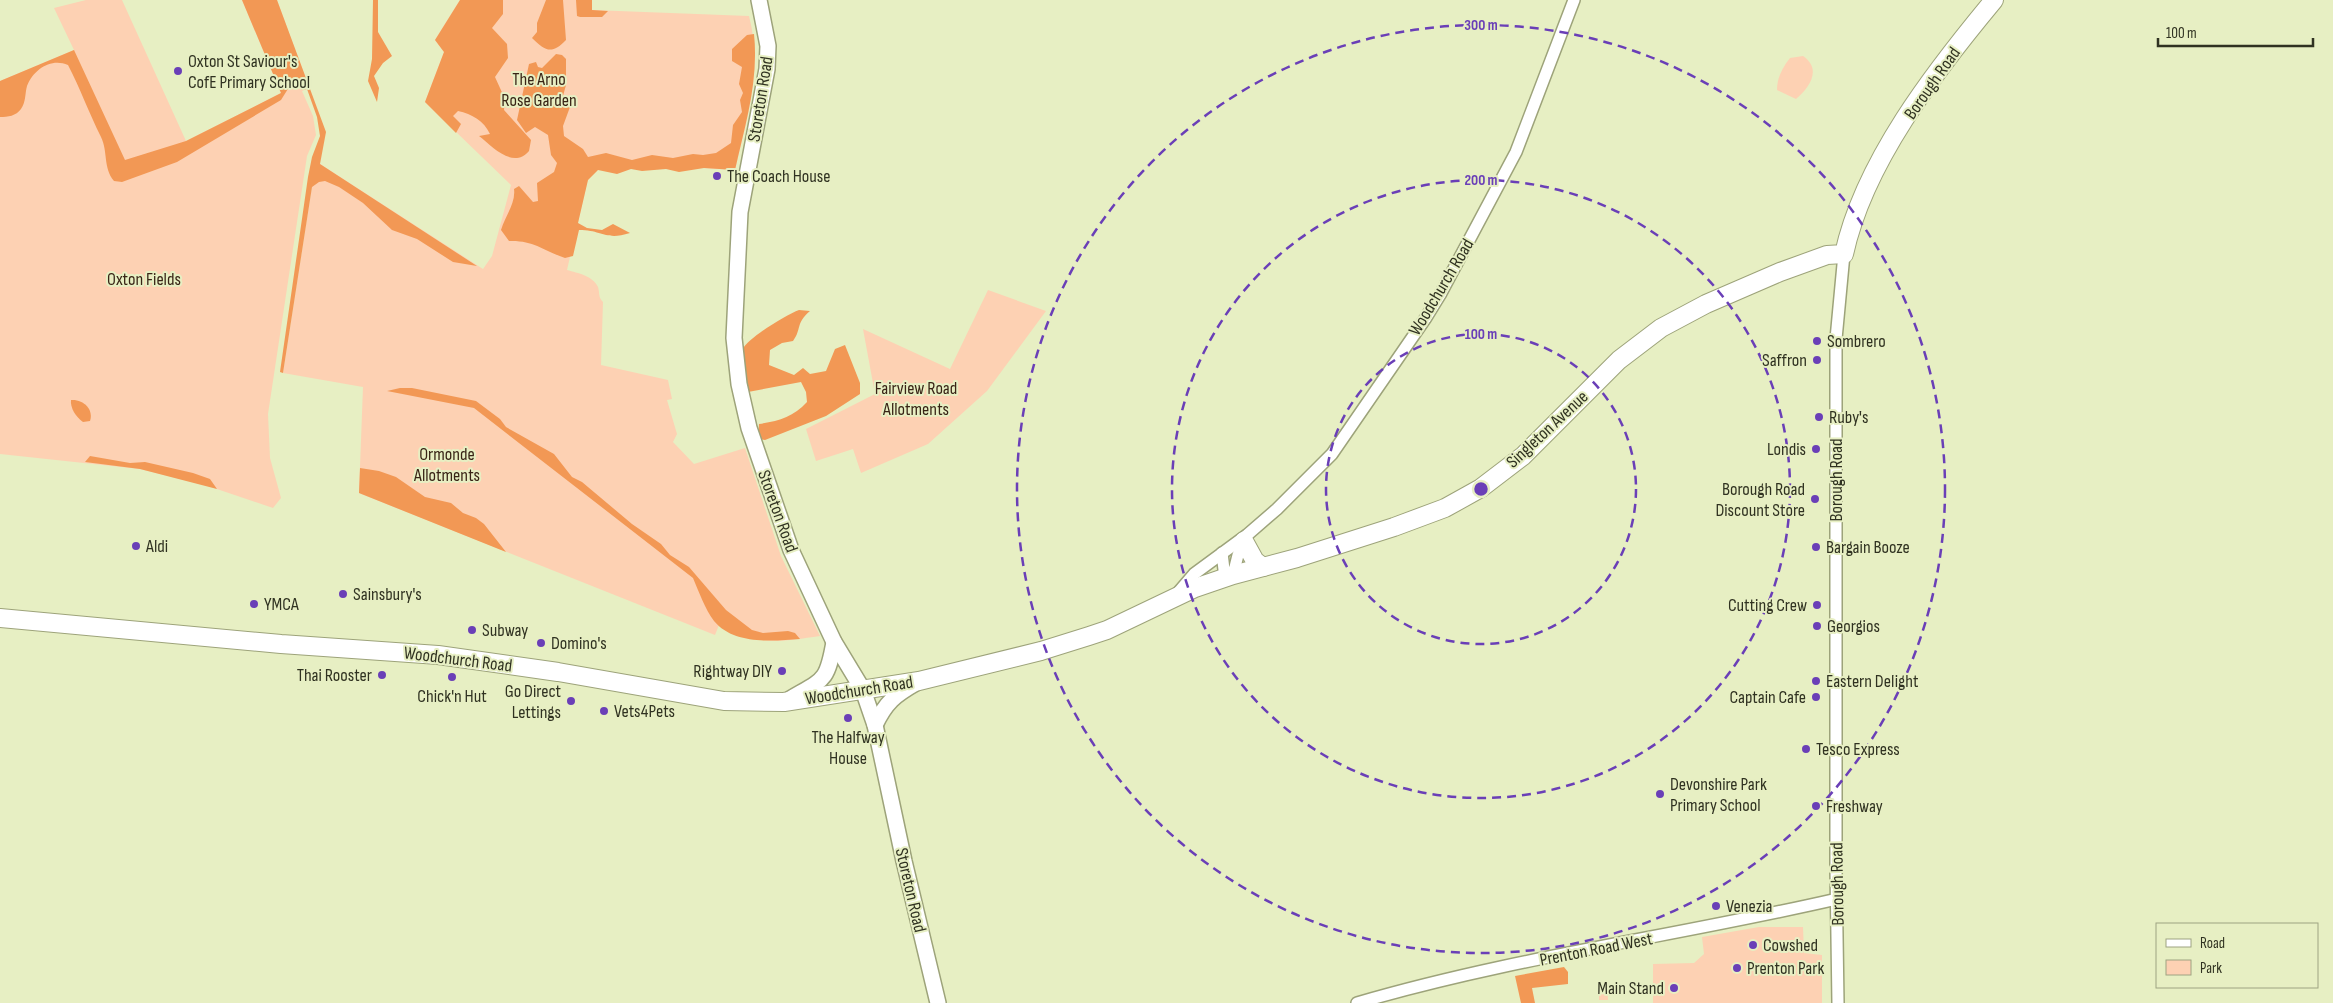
<svg xmlns="http://www.w3.org/2000/svg" width="2333" height="1003" font-family="'Sofia Sans Condensed',sans-serif">
<style>
.green{fill:#fdd1b3}
.forest{fill:#f29855}
.lines{fill:none;stroke-linecap:round;stroke-linejoin:round}
.minor-casing{stroke:#9da37a;stroke-width:14}
.major-casing{stroke:#9da37a;stroke-width:18}
.highway-casing{stroke:#9da37a;stroke-width:20}
.minor{stroke:#fff;stroke-width:11}
.major{stroke:#fff;stroke-width:15}
.highway{stroke:#fff;stroke-width:18}
.ring{fill:none;stroke:#6a3fb7;stroke-width:2.5;stroke-dasharray:9 6}
.poi-dot{fill:#6a3fb7;stroke:#e7efc3;stroke-width:2}
.labels{text-anchor:middle;stroke-width:4;stroke-linejoin:round;paint-order:stroke}
.poi-label{font-size:18px;fill:#303221;stroke:#e7efc3;text-anchor:start}
.park-label{font-size:18px;fill:#392416;stroke:#e7efc3}
.street-label{font-size:18px;fill:#303221;stroke:#e7efc3}
.centre{fill:#6a3fb7;stroke:#e7efc3;stroke-width:2.5}
.ring-label{font-size:15px;text-anchor:middle;font-weight:bold;fill:#6a3fb7;stroke:#e7efc3;stroke-width:4;stroke-linejoin:round;paint-order:stroke}
</style>
<rect width="100%" height="100%" fill="#e7efc3"/>
<g class="green">
<polygon points="86,0 122,0 186,141 281,93 242,0 277,0 309,88 302,91 313,116 316,135 307,156 268,414 270,458 281,498 273,508 205,485 140,469 0,454 0,81 74,50 54,8"/>
<path d="M460 0H592V10L749 16C763 69 747 118 735 170L592 161 567 270C578 273 593 276 598 287 600 294 598 297 603 302L601 365 668 380 672 399 667 400 677 434 673 442 694 464 745 448 781 556 820 636C779 642 756 646 719 625L715 635 359 493 363 387 283 373 314 173 320 164 483 269 492 256 511 185 425 102 444 52 435 40Z"/>
<path d="M1803 56C1822 69 1810 87 1796 99L1777 90C1777 78 1782 68 1790 58Z"/>
<polygon points="988,290 1046,311 987,391 928,444 861,473 853,449 816,461 806,429 875,394 863,329 950,369"/>
<polygon points="1759,927 1803,927 1804,953 1822,955 1822,1003 1653,1003 1653,964 1694,963 1704,954 1702,937"/>
<polygon points="1607,982 1608,1000 1599,1000 1599,983"/>
</g>
<g class="forest">
<path d="M242 0H277L326 132 320 164 477 266 453 262 417 239 392 230 363 203 339 187 325 181 319 182 312 187 283 373 280 372 308 177 312 157 320 136 317 117 307 89 302 90 299 86 291 84 281 100 177 162 122 182 114 181C103 168 108 151 101 137 89 113 80 88 68 65 51 58 34 69 27 86 25 93 26 102 21 109 16 116 8 117 0 117V81L74 50 125 160 186 141 281 93Z"/>
<polygon points="373,0 378,0 378,32 392,56 383,63 374,76 379,88 377,102 368,81 372,59"/>
<path d="M460 0H503V14L492 28 507 44 508 58 495 77 505 99 504 110 531 140 529 151C513 170 492 146 479 136L490 134C484 121 472 114 458 111L453 116 461 124 456 133 425 102 444 52 435 40Z"/>
<path d="M546 0H563L566 40C552 55 545 51 532 38L537 32V23Z"/>
<polygon points="576,0 592,0 592,10 608,11 602,17 580,17 577,16"/>
<path d="M754 34C759 81 745 125 735 170L704 168 679 172 666 169 642 171 631 169 617 174 598 170 588 180 578 223 587 228 602 230 613 224 630 233C605 241 603 230 579 230L573 256 565 258C544 251 534 240 509 241L501 230C505 216 516 203 514 189L519 186 533 202 538 201 537 183 554 172 557 163 551 155 548 135 535 127 526 133 517 120 529 64 536 62 538 67 542 68 556 54 562 55 566 59V85L563 96 570 107 563 126 564 136 583 149 588 157 606 153 632 160 652 155 673 158 693 154 703 155 716 153 731 143 733 125 742 112 740 100 743 93 739 84 742 67 732 61V49L747 35Z"/>
<path d="M799 310 810 311C795 324 802 329 793 341L782 343 770 350 769 365 794 375 803 368 810 374 826 371 835 349 845 345 860 383V394L826 416 765 440 758 439 759 424C779 421 793 417 807 402L806 392 801 382 748 392C744 379 735 363 742 350 749 337 786 315 799 310Z"/>
<path d="M400 388H412L476 401 500 419 506 427 554 454 572 477 582 482 632 524 661 544 670 555 689 567 726 610 752 630 763 633 788 631 795 633 800 639C772 641 734 645 714 621 705 609 699 592 693 578L474 408 387 391Z"/>
<path d="M71 400C83 399 94 409 90 421L83 422C76 417 70 408 71 400Z"/>
<polygon points="90,456 130,463 145,462 193,473 210,479 217,489 140,469 85,462"/>
<polygon points="360,468 379,471 396,477 425,497 451,503 463,513 476,518 484,524 506,552 359,493"/>
<polygon points="1564,967 1568,972 1568,984 1532,988 1535,1003 1521,1003 1515,976"/>
</g>
<g class="lines">
<g class="minor-casing">
<g id="minor">
<polyline points="1222,553 1225,578"/>
<polyline points="1233,575 1238,555 1246,538"/>
<polyline points="1176,595 1194,574 1247,535 1277,509 1332,454 1425,319 1441,293 1516,152 1574,0"/>
<path d="M1357 1003C1514 957 1677 936 1837 899"/>
<polyline points="1838,1003 1836,870 1836,339 1844,254"/>
</g>
</g>
<g class="major-casing">
<g id="major">
<polyline points="759,0 768,46 767,69 740,212 734,338 739,384 749,428 791,550 834,642 863,690 875,725 904,861 938,1003"/>
<path d="M790 699C824 679 827 682 834 642"/>
<path d="M875 725C886 702 895 695 916 683"/>
</g>
</g>
<g class="highway-casing">
<g id="highway">
<polyline points="1244,541 1255,561 1263,567"/>
<path d="M0 618 281 644 438 655 558 672 724 701 784 702 919 681 1041 651 1089 636 1107 630 1195 588 1233 575 1297 558 1394 527 1445 508 1481 488 1523 456 1619 360 1661 328 1706 304 1780 272 1827 255 1844 254C1864 162 1935 71 1994 0"/>
</g>
</g>
<use href="#minor" class="minor"/>
<use href="#major" class="major"/>
<use href="#highway" class="highway"/>
</g>
<g class="ring">
<circle cx="1481" cy="489" r="155"/>
<circle cx="1481" cy="489" r="309"/>
<circle cx="1481" cy="489" r="464"/>
</g>
<g class="poi-dot">
<circle cx="178" cy="71" r="5"/>
<circle cx="717" cy="176" r="5"/>
<circle cx="1817" cy="341" r="5"/>
<circle cx="1817" cy="360" r="5"/>
<circle cx="1819" cy="417" r="5"/>
<circle cx="1816" cy="449" r="5"/>
<circle cx="1815" cy="499" r="5"/>
<circle cx="136" cy="546" r="5"/>
<circle cx="1816" cy="547" r="5"/>
<circle cx="343" cy="594" r="5"/>
<circle cx="254" cy="604" r="5"/>
<circle cx="1817" cy="605" r="5"/>
<circle cx="1817" cy="626" r="5"/>
<circle cx="472" cy="630" r="5"/>
<circle cx="541" cy="643" r="5"/>
<circle cx="782" cy="671" r="5"/>
<circle cx="382" cy="675" r="5"/>
<circle cx="452" cy="677" r="5"/>
<circle cx="1816" cy="681" r="5"/>
<circle cx="1816" cy="697" r="5"/>
<circle cx="571" cy="701" r="5"/>
<circle cx="604" cy="711" r="5"/>
<circle cx="848" cy="718" r="5"/>
<circle cx="1806" cy="749" r="5"/>
<circle cx="1660" cy="794" r="5"/>
<circle cx="1816" cy="806" r="5"/>
<circle cx="1716" cy="906" r="5"/>
<circle cx="1753" cy="945" r="5"/>
<circle cx="1737" cy="968" r="5"/>
<circle cx="1674" cy="988" r="5"/>
</g>
<g class="labels">
<g class="poi-label">
<text x="188" y="67">Oxton St Saviour's<tspan x="188" dy="21">CofE Primary School</tspan></text>
<text x="727" y="182">The Coach House</text>
<text x="1827" y="347">Sombrero</text>
<text x="1807" y="366" text-anchor="end">Saffron</text>
<text x="1829" y="423">Ruby's</text>
<text x="1806" y="455" text-anchor="end">Londis</text>
<text x="1805" y="495" text-anchor="end">Borough Road<tspan x="1805" dy="21">Discount Store</tspan></text>
<text x="146" y="552">Aldi</text>
<text x="1826" y="553">Bargain Booze</text>
<text x="353" y="600">Sainsbury's</text>
<text x="264" y="610">YMCA</text>
<text x="1807" y="611" text-anchor="end">Cutting Crew</text>
<text x="1827" y="632">Georgios</text>
<text x="482" y="636">Subway</text>
<text x="551" y="649">Domino's</text>
<text x="772" y="677" text-anchor="end">Rightway DIY</text>
<text x="372" y="681" text-anchor="end">Thai Rooster</text>
<text x="1826" y="687">Eastern Delight</text>
<text x="561" y="697" text-anchor="end">Go Direct<tspan x="561" dy="21">Lettings</tspan></text>
<text x="452" y="702" text-anchor="middle">Chick'n Hut</text>
<text x="1806" y="703" text-anchor="end">Captain Cafe</text>
<text x="614" y="717">Vets4Pets</text>
<text x="848" y="743" text-anchor="middle">The Halfway<tspan x="848" dy="21">House</tspan></text>
<text x="1816" y="755">Tesco Express</text>
<text x="1670" y="790">Devonshire Park<tspan x="1670" dy="21">Primary School</tspan></text>
<text x="1826" y="812">Freshway</text>
<text x="1726" y="912">Venezia</text>
<text x="1763" y="951">Cowshed</text>
<text x="1747" y="974">Prenton Park</text>
<text x="1664" y="994" text-anchor="end">Main Stand</text>
</g>
<g class="park-label">
<text x="539" y="85">The Arno<tspan x="539" dy="21">Rose Garden</tspan></text>
<text x="144" y="285">Oxton Fields</text>
<text x="916" y="394">Fairview Road<tspan x="916" dy="21">Allotments</tspan></text>
<text x="447" y="460">Ormonde<tspan x="447" dy="21">Allotments</tspan></text>
</g>
<g class="street-label">
<text transform="translate(1932 83) rotate(-55)" y="6">Borough Road</text>
<text transform="translate(760 99) rotate(-81)" y="6">Storeton Road</text>
<text transform="translate(1441 287) rotate(-59)" y="6">Woodchurch Road</text>
<text transform="translate(1547 429) rotate(-43)" y="6">Singleton Avenue</text>
<text transform="translate(1836 480) rotate(-90)" y="6">Borough Road</text>
<text transform="translate(778 511) rotate(70)" y="6">Storeton Road</text>
<text transform="translate(458 659) rotate(7)" y="6">Woodchurch Road</text>
<text transform="translate(859 690) rotate(-9)" y="6">Woodchurch Road</text>
<text transform="translate(1837 884) rotate(-91)" y="6">Borough Road</text>
<text transform="translate(911 890) rotate(77)" y="6">Storeton Road</text>
<text transform="translate(1596 949) rotate(-11)" y="6">Prenton Road West</text>
</g>
</g>
<circle cx="1481" cy="489" r="8" class="centre"/>
<g class="ring-label">
<text x="1481" y="30">300 m</text>
<text x="1481" y="185">200 m</text>
<text x="1481" y="339">100 m</text>
</g>
<rect x="2156" y="923" width="162" height="65" fill="#e7efc3" stroke="#9ea382"/>
<rect x="2166" y="939" width="25" height="8" fill="#ffffff" stroke="#9ea382"/>
<text x="2200" y="948" font-size="15" fill="#303221">Road</text>
<rect x="2166" y="960" width="25" height="15" fill="#fdd1b3" stroke="#9ea382"/>
<text x="2200" y="973" font-size="15" fill="#303221">Park</text>
<path d="M2158 38v8h155v-8" fill="none" stroke="#303221" stroke-width="2.5"/>
<text x="2166" y="38" font-size="15" fill="#303221" stroke="#e7efc3" stroke-width="4" paint-order="stroke">100 m</text>
</svg>
